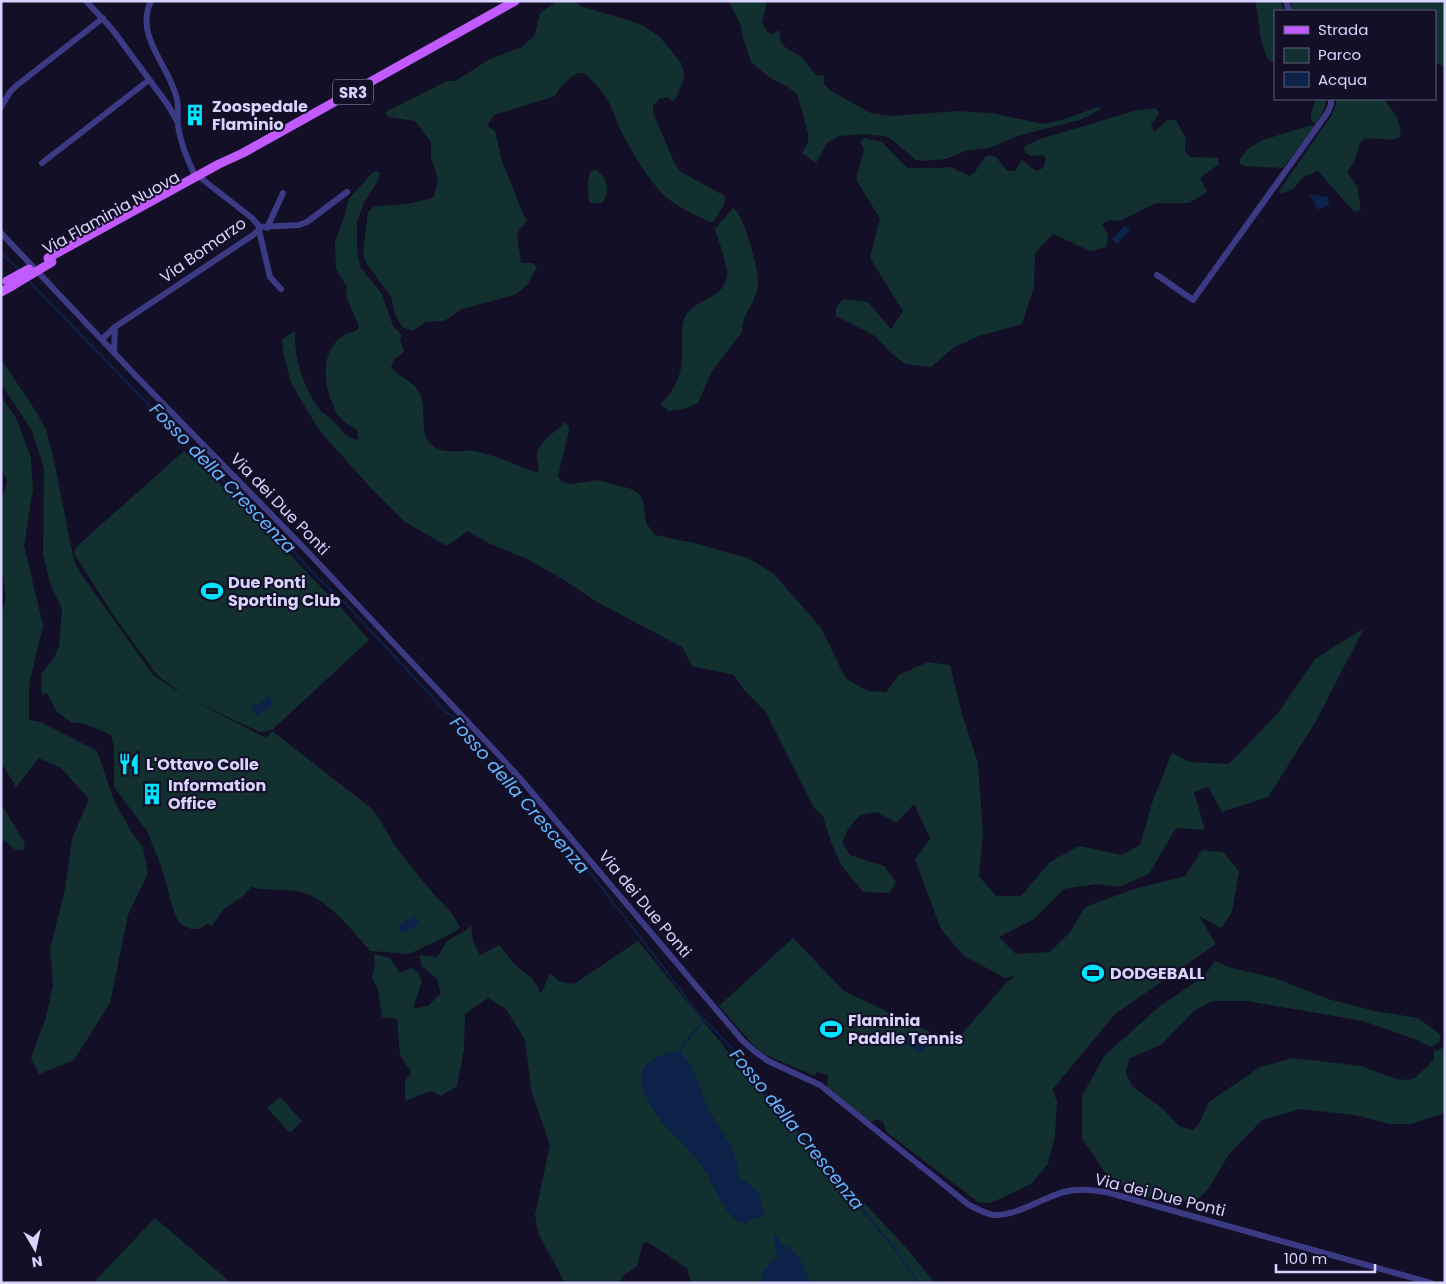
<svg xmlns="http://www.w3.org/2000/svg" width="1446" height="1284" viewBox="0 0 1446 1284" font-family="Poppins,sans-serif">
  <rect width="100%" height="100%" fill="#130f26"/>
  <path fill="#12302f" d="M557,1H573L582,7L612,15L642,25L660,37L681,63L684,72V79L675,100L672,101L668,97L659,99L653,106V113L675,164L681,172L725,196L724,205L714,221L710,222C689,212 669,204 654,184C642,169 629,146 620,129C616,120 613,109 608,101C605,95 589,74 582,73C574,71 558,89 555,96L494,115L487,126L495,131L502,161L524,216L527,221L519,230L517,236L521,263H533L537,267L527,285L515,295L462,309L444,321L426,322L413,331L402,327L395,314L391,297L365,261L363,251L368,212L374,206C394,206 414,204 434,197L438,179L431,158V142L415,121L389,117L385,112L447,81H455L490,59L522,47L534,36L536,31L540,13Z
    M728,1H767L762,23L767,32L772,34L780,30C778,48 788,48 800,56C806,61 811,69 816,75H824V84L831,91L871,113L892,116L957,111L991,113L1043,124L1062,120L1098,107L1101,109L1080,120L1017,136L990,148L965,151L946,159L923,161L916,160L890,138L883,136L863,134L839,136L827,143L816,163L802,153L808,142V133L797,94L788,87L770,78L751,62L743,38L740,23Z
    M1255,1H1281L1284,11H1275V62H1271C1260,53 1259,16 1255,1Z
    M1290,1H1445V67L1435,62V11H1292Z
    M1316,99H1327L1323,112L1316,124C1305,117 1314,108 1316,99Z
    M1336,99H1384C1392,110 1403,122 1400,137C1387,144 1374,134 1361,141L1354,162L1347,172L1357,186L1361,210L1354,212L1318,171L1303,177L1294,188L1282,194L1279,191L1332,115L1336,105Z
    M1156,108L1159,113L1151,125L1154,132L1167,120H1176L1186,139L1185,152L1191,157L1218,158L1219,164L1200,178L1207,192L1189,203H1156L1120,221L1110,220L1102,224L1108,234L1106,247L1090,251L1053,234L1035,253L1034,287L1022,324L979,336L954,347L931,367L905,364L889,351L875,336L836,316V308L843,299L868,302L891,329L903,311L870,258L880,219L856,179L864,149L860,142L864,138L882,142L907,168H938L951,167L969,176L974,173L986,156H995L1007,171H1015L1022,160L1036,171L1043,168L1046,159L1043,155L1032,156L1025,153L1024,147L1037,140L1134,111Z
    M1312,125L1314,127L1283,168L1244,166L1240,164V159L1249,148L1263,140Z
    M597,170C607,178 611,193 602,203H590C587,194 587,179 591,171Z
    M377,171L380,173L379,179L364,203L357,221V249L360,267L382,294L393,326L402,335L400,341L404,349L403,353L395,359L391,367C398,378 412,379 419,392C428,408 418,431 431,444C444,457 463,448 479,452C499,457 519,466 538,473C539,466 538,464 537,457C537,443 552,434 562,426L563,422L568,425L569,431L558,476L562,482L571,484L597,480L632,489L639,494L643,501L646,523L655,535L694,543L748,558L774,574L821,628L846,679L868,691L886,692L899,675L928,662L950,665L962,714L978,763L983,834L979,876L996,896H1021L1050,862L1079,846L1122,855L1140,845L1153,800L1172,753L1190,762L1229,764L1278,713L1315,659L1364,628L1315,723L1268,797L1222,812L1208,787L1194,792L1205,830L1176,828L1149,874L1119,887L1097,884L1064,889L1034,919L999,937L1016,954L1050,952L1071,931L1085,907L1134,889L1185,876L1202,850L1223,852L1239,871L1232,912L1221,928L1199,916L1216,944L1115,1014L1052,1090L1057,1101L1055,1136L1048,1164L1031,1184L991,1203L978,1202L886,1132L883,1122L877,1119L871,1122L827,1088L828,1075L817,1072L815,1076L768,1056L755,1047L719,1006L793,938L844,991L954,1043L1006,983L1015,976L1005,978L964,956L941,929L915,860L930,838L914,804L896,823L878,812L860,815L848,829L842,842L850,855L884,866L896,882L889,893L863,892L842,866L831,842L823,816L814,808L765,711L744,690L734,675L692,666L682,647L597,602L564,580L525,558L490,544L468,531L447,546L405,522L370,487L319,430L291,383L284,356L282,340L295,331C294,359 303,386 319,409C323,414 330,417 334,422C346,433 341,435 358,440L357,430C352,426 343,422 339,416C335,412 334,406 332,402C321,376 322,338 356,331L359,326L346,296L347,287L336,269L335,241L345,215L348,200L373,172Z
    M733,208C744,214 758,268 758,281C758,285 757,292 755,296C751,309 741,318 742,332L712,371L698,403L684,409L669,411L660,404C674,392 682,375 682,357C683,343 679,328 686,315C698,297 721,301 727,277C729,267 718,240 715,229Z
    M1,359L37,413L46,430L52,451L74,561L81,574L154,676L184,695L157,675L114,616L74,554L76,547L184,451L256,517L312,578L338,604L369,640L272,730L261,732L253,729L190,699L266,738L272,731L371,808C382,820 387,834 396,847C408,862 419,877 432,892C443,905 453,911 460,928L447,936L409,954L370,951C353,931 327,898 301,892C284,888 268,891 251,887L243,896L224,909L212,926L207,924L199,929H191L180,924L174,912L161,866L147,831L114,787V747L111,735L86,724L71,722L57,712L47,693L42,695L41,674L54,658L59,646L62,609L50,584L43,553L44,468L31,429L1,384Z
    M1,396L16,418L31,458L33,489L24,546L43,625L29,685V720L41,722L97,751L114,800L132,833L143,847L148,873L128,915L110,1003L74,1060L39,1074L31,1058L46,1017L53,986L50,949L65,889L72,839L89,799L61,768L39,758L16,787L1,762V618L6,598L1,563V504L7,480L1,470Z
    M1,803L25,844L23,850L14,849L4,840L1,843Z
    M471,924L473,942L480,955L499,945L515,965L533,979L541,994L550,973L559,981L574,984L638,941L752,1081L908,1250L935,1283H691L687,1268L646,1241L642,1246L637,1266L624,1275L619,1283H565L538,1233L535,1215L550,1145L532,1094L525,1040L506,1009L488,998L465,1014L464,1049L457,1086L441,1096L431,1091L405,1101V1082L411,1072L400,1055L397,1019L382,1017L378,990L372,978L375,964L374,954L390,958L400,973L411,968L417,971L422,981L413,1009L429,1005L441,993L437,979L422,966L419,955L437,957L448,940L467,930Z
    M1215,961L1231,968L1275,978L1328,999L1375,1011L1418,1018L1441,1035L1439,1043L1430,1047L1417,1040L1363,1021L1247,1001H1212L1194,1011L1162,1044L1129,1059L1126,1073L1132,1086L1163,1109L1179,1126L1193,1130L1199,1124L1209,1102L1260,1067L1293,1058L1361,1066L1396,1079L1408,1080L1416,1077L1427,1067L1434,1059V1051L1441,1049L1445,1045V1113L1411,1124H1390L1355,1115L1300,1109L1262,1120L1229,1154L1209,1188L1198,1199L1183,1201L1150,1197L1126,1189L1104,1171L1082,1138V1096L1104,1056L1160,1006L1203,977Z
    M280,1097L302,1121L290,1133L267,1108Z
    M155,1218L229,1281L231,1283H93Z"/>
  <path fill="#0c2248" d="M1310,194L1327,197L1329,200V205L1317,210L1314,201L1309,196Z
    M1125,225L1130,230L1117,244L1112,239Z
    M269,696L275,705L257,715L253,711L252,704L255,703L259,705Z
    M416,916L420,924L402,933L398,925Z
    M906,1035L928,1044L922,1053L902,1043Z
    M671,1052L682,1053L691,1065L708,1109L731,1146L738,1165V1172L741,1178L760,1194L764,1214L758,1219L753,1218L749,1220L748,1223C728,1227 713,1183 704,1170C686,1140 657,1127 644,1092C635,1067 649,1059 671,1052Z
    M776,1235L777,1238L780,1240L781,1245L789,1247L800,1259L811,1283H762C761,1270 768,1265 777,1257L774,1236Z"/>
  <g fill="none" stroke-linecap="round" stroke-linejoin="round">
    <path stroke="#0c2248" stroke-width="2" d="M1,253L19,270
      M27,279L207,465L244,499L282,539L318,578L346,604L446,712L461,722L470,737L596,880L699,1014L751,1068L765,1092L895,1249L918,1283
      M679,1052L686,1041L705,1020"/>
    <path stroke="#3d3a85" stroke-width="6" d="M86,1L112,29L168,105L177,121
      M151,1C134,37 170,66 177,99C179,108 177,117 178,126C181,144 187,160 196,177
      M1286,1L1289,11
      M1,107L10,92L16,86L103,18
      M42,163L149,80
      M259,227L299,225L307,222L347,192
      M267,228L283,193
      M259,230L270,277L281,289
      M1,233L136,376L305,549L497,753L524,783L742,1040L753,1050L768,1061L820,1085L969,1205C977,1209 986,1214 994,1215C1017,1216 1042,1198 1064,1192C1078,1188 1091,1190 1106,1192L1431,1283
      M1157,275L1193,300L1328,112L1331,104V99
      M102,339L115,327L253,235L259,230L258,225L252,218L202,179
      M114,351L115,327"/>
    <path stroke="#c25bff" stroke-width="9" d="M48,258L219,164L243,153L515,1
      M1,292L12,286"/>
    <path stroke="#c25bff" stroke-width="9" d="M7,281L29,269
      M12,286L52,262"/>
  </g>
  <defs>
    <g id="building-bare" transform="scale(1.725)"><path d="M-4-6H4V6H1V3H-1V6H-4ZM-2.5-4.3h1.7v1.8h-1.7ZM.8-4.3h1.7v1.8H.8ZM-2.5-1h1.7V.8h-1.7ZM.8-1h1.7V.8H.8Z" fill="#00e5ff" stroke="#130f26" stroke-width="2.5" paint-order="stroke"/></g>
    <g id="stadium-bare" transform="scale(1.725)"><path d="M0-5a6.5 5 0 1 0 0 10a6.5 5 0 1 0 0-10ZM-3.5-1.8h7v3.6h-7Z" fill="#00e5ff" stroke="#130f26" stroke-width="2.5" paint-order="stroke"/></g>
    <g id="restaurant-bare" transform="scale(1.725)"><path d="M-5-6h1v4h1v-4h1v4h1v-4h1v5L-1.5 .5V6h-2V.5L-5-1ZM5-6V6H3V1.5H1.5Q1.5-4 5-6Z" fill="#00e5ff" stroke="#130f26" stroke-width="2.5" paint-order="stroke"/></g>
  </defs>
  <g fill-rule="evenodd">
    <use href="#building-bare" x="195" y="115"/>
    <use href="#stadium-bare" x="212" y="591"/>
    <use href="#restaurant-bare" x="129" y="764"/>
    <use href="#building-bare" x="152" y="794"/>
    <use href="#stadium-bare" x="1093" y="973"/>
    <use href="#stadium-bare" x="831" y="1029"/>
  </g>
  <g text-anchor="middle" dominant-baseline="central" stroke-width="4" stroke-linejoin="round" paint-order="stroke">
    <rect fill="#130f26" stroke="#9e99be" stroke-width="1" x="333" y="79.5" width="40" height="25" rx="4"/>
    <g font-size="15" font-weight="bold" fill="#d9d4ff">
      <text x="353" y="92">SR3</text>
    </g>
    <g font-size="16" font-weight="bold" fill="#d9d4ff" stroke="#130f26" text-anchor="start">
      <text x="212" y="106">Zoospedale<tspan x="212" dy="18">Flaminio</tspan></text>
      <text x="228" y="582">Due Ponti<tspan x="228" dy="18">Sporting Club</tspan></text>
      <text x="146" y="764">L'Ottavo Colle</text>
      <text x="168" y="785">Information<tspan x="168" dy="18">Office</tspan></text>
      <text x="1110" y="973">DODGEBALL</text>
      <text x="848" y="1020">Flaminia<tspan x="848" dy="18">Paddle Tennis</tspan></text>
    </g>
    <g font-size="16" fill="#d9d4ff" stroke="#130f26">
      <text transform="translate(111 213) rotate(-29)">Via Flaminia Nuova</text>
      <text transform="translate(203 250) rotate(-35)">Via Bomarzo</text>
      <text transform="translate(280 504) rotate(46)">Via dei Due Ponti</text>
      <text transform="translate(645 904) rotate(50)">Via dei Due Ponti</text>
      <text transform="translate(1160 1195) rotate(14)">Via dei Due Ponti</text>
    </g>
    <g font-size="18" font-style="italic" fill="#62b6ff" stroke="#130f26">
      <text transform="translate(223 478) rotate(46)">Fosso della Crescenza</text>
      <text transform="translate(520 795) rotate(49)">Fosso della Crescenza</text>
      <text transform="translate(797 1129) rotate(51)">Fosso della Crescenza</text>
    </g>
  </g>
  <rect width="1446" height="1284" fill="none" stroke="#d9d4ff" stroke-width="5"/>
  <rect x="1274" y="10" width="162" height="90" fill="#130f26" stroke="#625e7d"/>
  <rect x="1284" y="26" width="25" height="8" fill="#c25bff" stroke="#625e7d"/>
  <text x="1318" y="35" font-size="15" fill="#d9d4ff">Strada</text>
  <rect x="1284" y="48" width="25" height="15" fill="#12302f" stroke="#625e7d"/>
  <text x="1318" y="60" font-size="15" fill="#d9d4ff">Parco</text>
  <rect x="1284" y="72" width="25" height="15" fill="#0c2248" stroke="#625e7d"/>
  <text x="1318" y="85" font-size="15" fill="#d9d4ff">Acqua</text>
  <g transform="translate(35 1249) rotate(171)" stroke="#130f26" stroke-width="4" paint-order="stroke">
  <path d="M0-4L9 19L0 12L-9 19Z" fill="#d9d4ff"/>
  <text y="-8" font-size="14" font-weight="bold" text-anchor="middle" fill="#d9d4ff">N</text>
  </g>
  <path d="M1276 1264v8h99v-8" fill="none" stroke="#d9d4ff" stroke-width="2.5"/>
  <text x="1284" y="1264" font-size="15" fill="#d9d4ff" stroke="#130f26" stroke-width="4" paint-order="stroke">100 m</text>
</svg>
